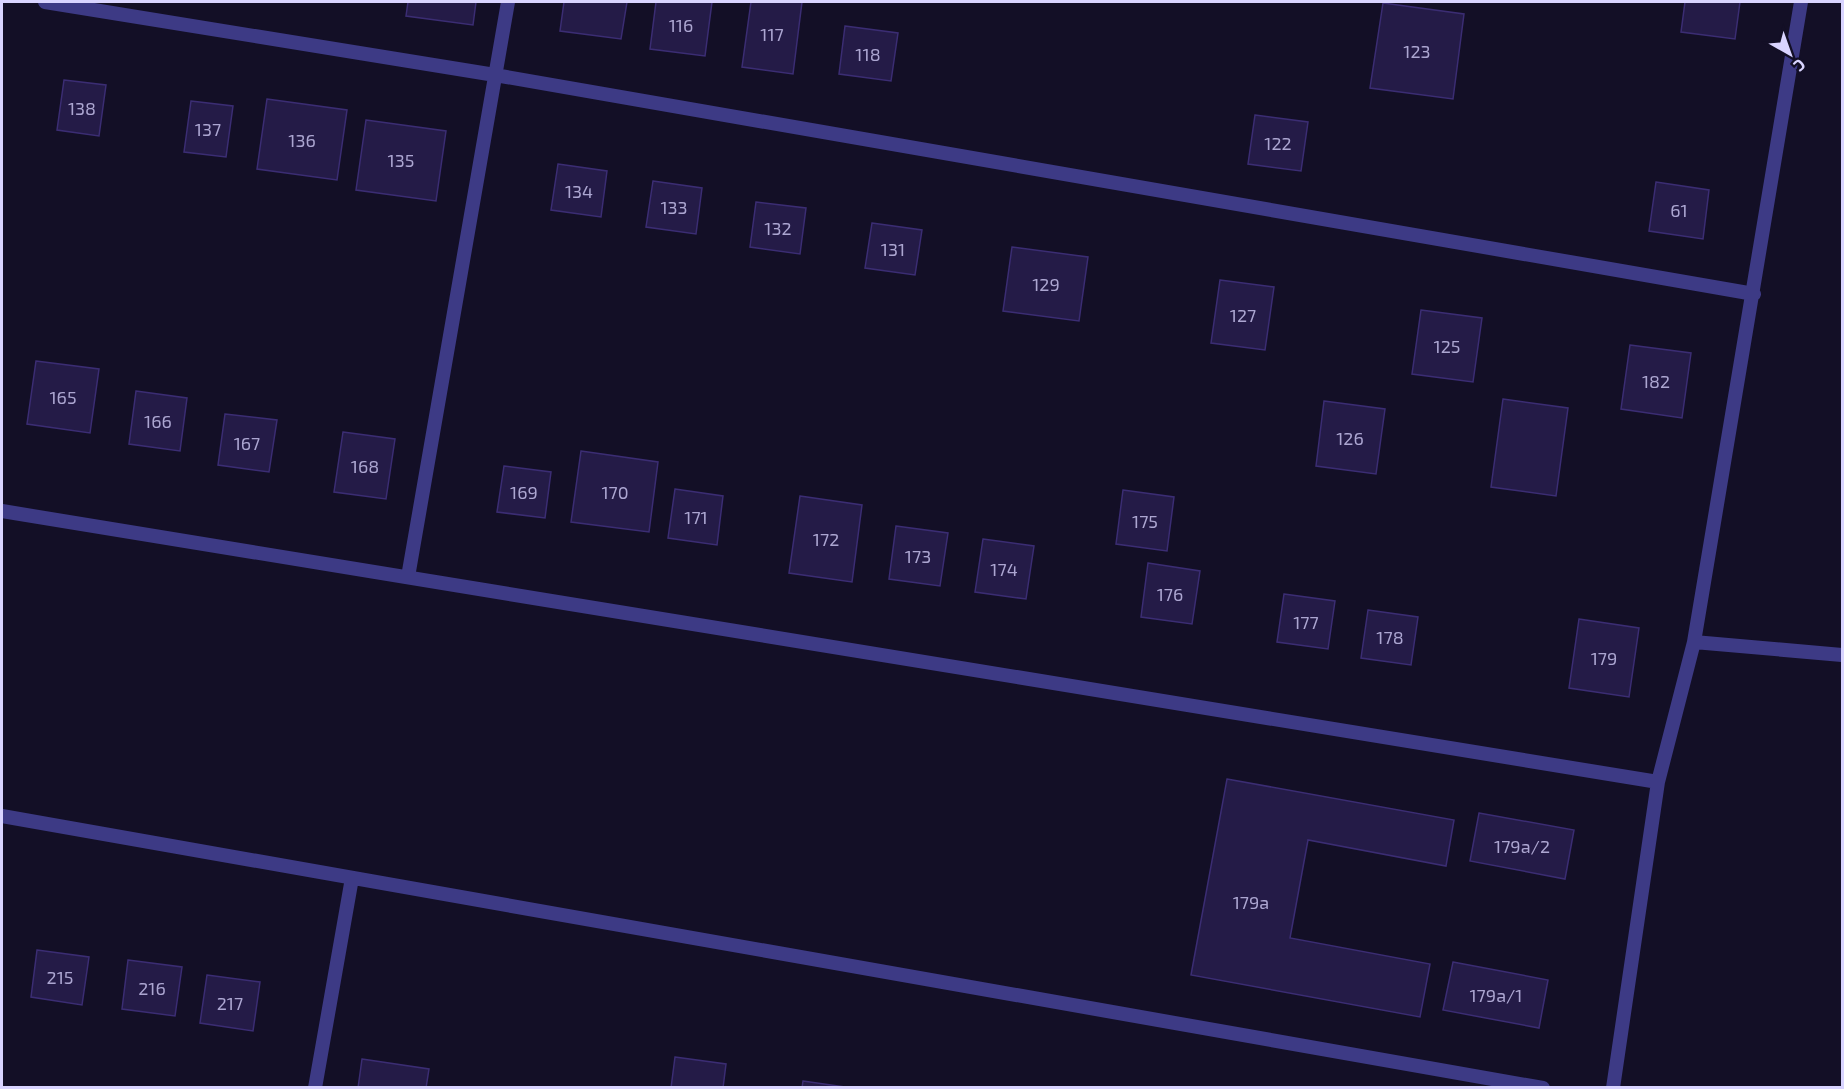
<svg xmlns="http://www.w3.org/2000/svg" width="1844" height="1089" viewBox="0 0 1844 1089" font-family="'Exo 2',sans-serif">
  <rect width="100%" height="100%" fill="#130f26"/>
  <path fill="#241b47" stroke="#3b2d73" stroke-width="1.5" d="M408,2H476L473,25L406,16Z
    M564,2H627L621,39L560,31Z
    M656,2H712L705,56L650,49Z
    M751,2H802L793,74L742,67Z
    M1685,2H1740L1735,39L1681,32Z
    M1383,3L1464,14L1453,99L1370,88Z
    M845,26L898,33L891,81L839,74Z
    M64,80L106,85L99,136L57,130Z
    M267,99L347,110L337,180L257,169Z
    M191,101L233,106L226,157L184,152Z
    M1255,115L1308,122L1301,171L1248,164Z
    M366,120L446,131L436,201L356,190Z
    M558,164L607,171L601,217L551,210Z
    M653,181L702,188L696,234L646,227Z
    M1656,182L1709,190L1703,239L1649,231Z
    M756,202L806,208L800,254L750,247Z
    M872,223L922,230L915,275L865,268Z
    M1012,247L1088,257L1079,321L1003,311Z
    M1220,280L1274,287L1265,350L1211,343Z
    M1421,310L1482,318L1473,382L1412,374Z
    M1630,345L1691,353L1682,418L1621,409Z
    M36,361L99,369L90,433L27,424Z
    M136,391L187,398L180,451L129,444Z
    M1503,399L1568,408L1556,496L1491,487Z
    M1324,401L1385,409L1376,474L1316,466Z
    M225,414L277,420L269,472L218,465Z
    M343,432L395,439L386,499L334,492Z
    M581,451L658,462L649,532L571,522Z
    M504,466L551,472L545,518L497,512Z
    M675,489L723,496L717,545L668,538Z
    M1123,490L1174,497L1167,551L1116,544Z
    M800,496L862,505L852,582L789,573Z
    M896,526L948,533L940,586L889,579Z
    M983,539L1034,546L1026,599L975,592Z
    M1148,563L1200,571L1192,624L1141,617Z
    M1284,594L1335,601L1328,649L1277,642Z
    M1368,610L1418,617L1411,665L1361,658Z
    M1579,619L1639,628L1629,697L1569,688Z
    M1227,779L1454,820L1446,866L1308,840L1290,938L1430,964L1420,1017L1191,975Z
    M1479,813L1574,830L1565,879L1470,861Z
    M37,950L89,957L82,1005L31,997Z
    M128,960L182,967L175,1016L122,1009Z
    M1453,962L1548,980L1539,1028L1443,1010Z
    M207,975L260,982L253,1031L200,1023Z
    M675,1057L726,1064L723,1088H671Z
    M362,1059L429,1069L426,1088H358Z
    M803,1081L852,1088H802Z"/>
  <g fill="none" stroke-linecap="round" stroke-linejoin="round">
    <path stroke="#3d3a85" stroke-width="14" d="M45,2L495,75L1754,294
      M2,511L1658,782
      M408,577L508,2
      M1694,642L1842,655
      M2,816L1543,1088
      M315,1088L352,878
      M1613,1088L1658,782L1694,642L1801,2"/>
  </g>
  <g text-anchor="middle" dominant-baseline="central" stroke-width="4.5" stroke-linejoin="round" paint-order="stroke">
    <g font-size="18" fill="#aca6d1">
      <text x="681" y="25">116</text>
      <text x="772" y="34">117</text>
      <text x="1417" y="51">123</text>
      <text x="868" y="54">118</text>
      <text x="82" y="108">138</text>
      <text x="208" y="129">137</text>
      <text x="302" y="140">136</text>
      <text x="1278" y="143">122</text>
      <text x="401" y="160">135</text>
      <text x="579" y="191">134</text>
      <text x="674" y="207">133</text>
      <text x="1679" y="210">61</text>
      <text x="778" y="228">132</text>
      <text x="893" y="249">131</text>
      <text x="1046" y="284">129</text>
      <text x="1243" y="315">127</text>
      <text x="1447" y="346">125</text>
      <text x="1656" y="381">182</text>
      <text x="63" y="397">165</text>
      <text x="158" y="421">166</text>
      <text x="1350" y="438">126</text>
      <text x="247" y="443">167</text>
      <text x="365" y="466">168</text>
      <text x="524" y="492">169</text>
      <text x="615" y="492">170</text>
      <text x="696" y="517">171</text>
      <text x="1145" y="521">175</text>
      <text x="826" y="539">172</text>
      <text x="918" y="556">173</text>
      <text x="1004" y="569">174</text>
      <text x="1170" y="594">176</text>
      <text x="1306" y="622">177</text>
      <text x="1390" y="637">178</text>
      <text x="1604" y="658">179</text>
      <text x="1522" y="846">179а/2</text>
      <text x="1251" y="902">179а</text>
      <text x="60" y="977">215</text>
      <text x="152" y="988">216</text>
      <text x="1496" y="995">179а/1</text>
      <text x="230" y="1003">217</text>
    </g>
  </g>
  <rect width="1844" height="1089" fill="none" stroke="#d9d4ff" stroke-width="6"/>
  <g transform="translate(1790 54) rotate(140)" stroke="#130f26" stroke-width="4.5" paint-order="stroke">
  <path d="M0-4.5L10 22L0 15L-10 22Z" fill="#d9d4ff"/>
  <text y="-9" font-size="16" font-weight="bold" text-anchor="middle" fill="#d9d4ff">С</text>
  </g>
</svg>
